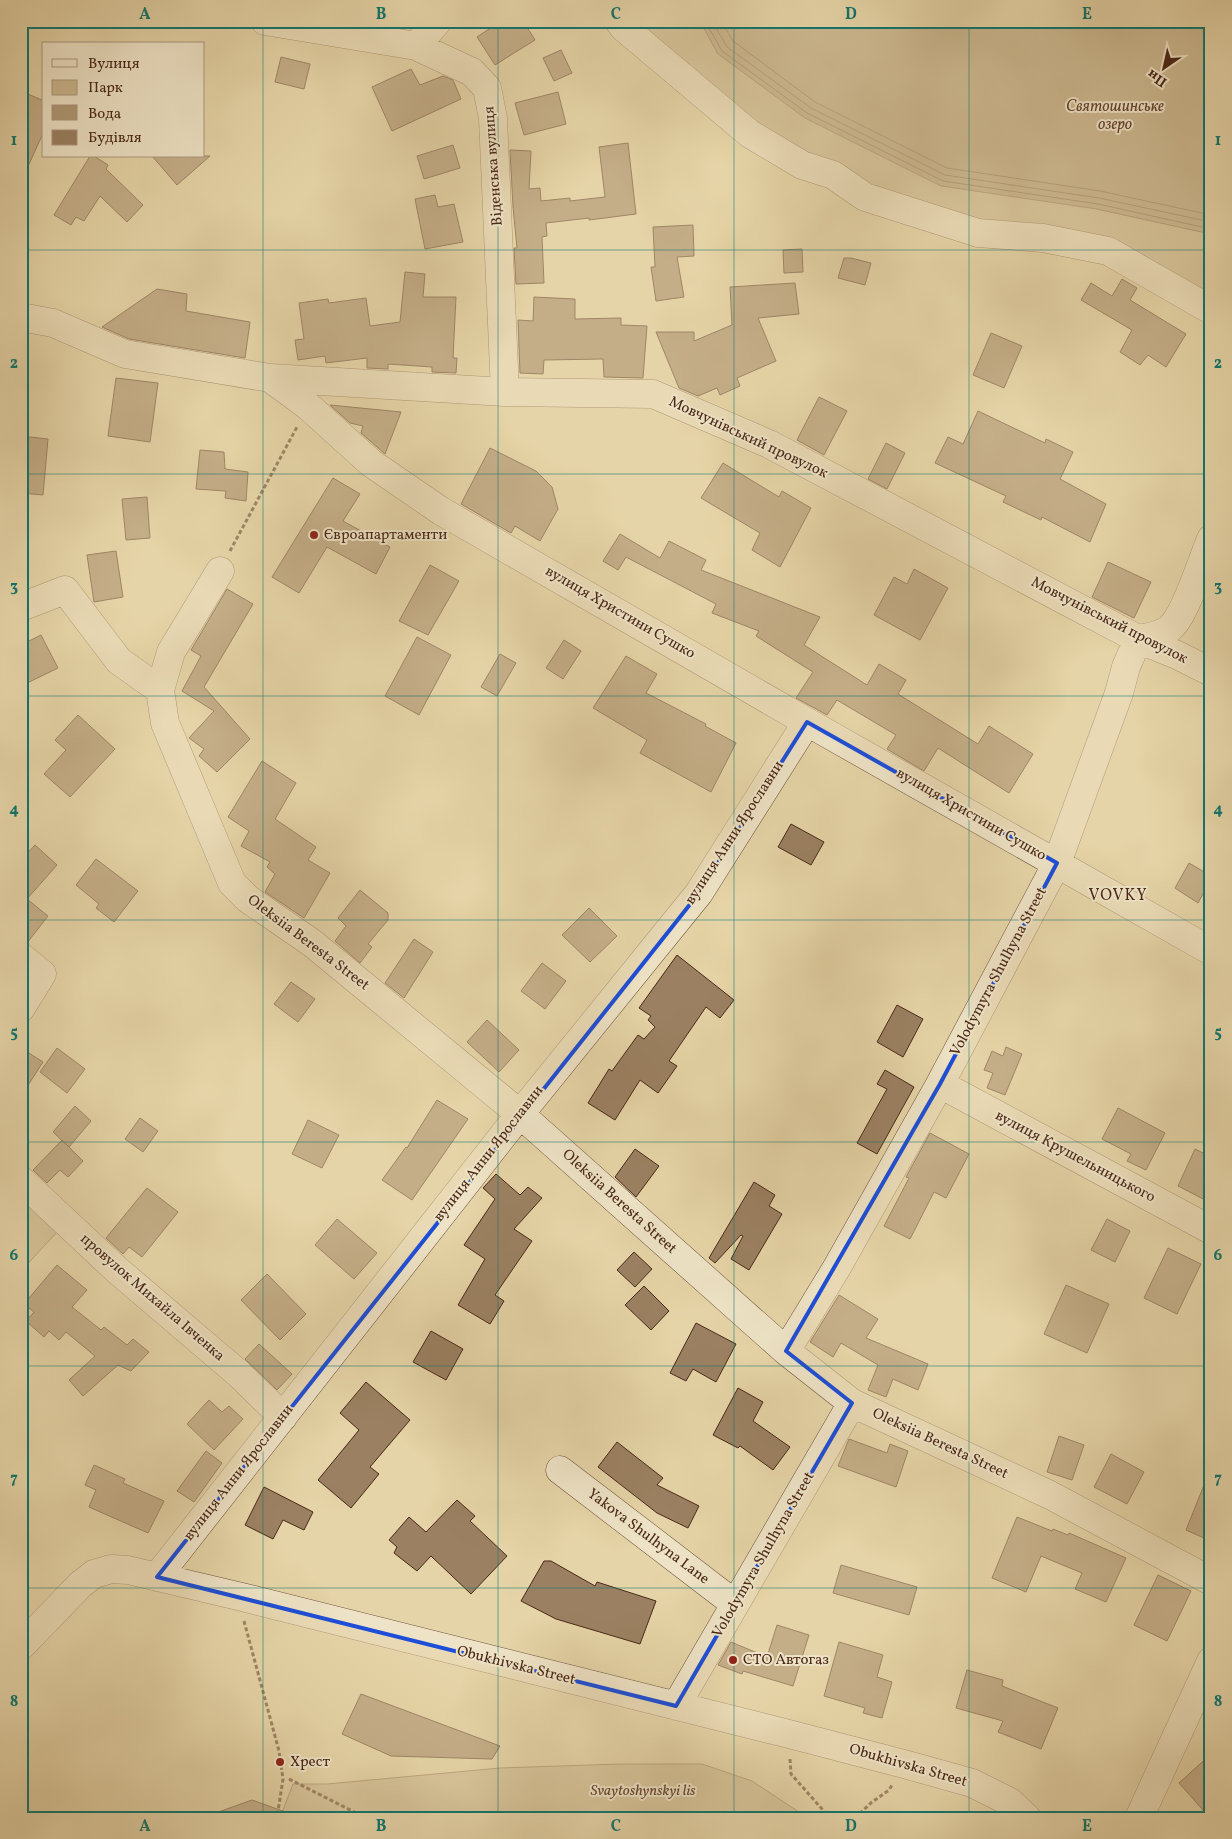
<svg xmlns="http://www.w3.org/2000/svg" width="1232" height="1839" viewBox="0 0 1232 1839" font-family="Vollkorn,serif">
  <rect width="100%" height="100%" fill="#e5d4a7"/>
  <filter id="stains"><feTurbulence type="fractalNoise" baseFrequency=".004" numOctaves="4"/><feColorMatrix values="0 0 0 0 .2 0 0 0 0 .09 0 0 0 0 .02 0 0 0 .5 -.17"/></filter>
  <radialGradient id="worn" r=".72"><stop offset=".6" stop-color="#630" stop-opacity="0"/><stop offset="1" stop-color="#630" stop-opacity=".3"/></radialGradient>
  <path fill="#cbb78f" stroke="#8a7054" d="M631,21H700L718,54L1097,209L1211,234V300L1007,228L880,191L802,150L753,120Z
    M21,1194L59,1230L21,1271Z
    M619,1764H702L752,1781L808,1818H280L293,1784H327L500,1768Z"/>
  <path fill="#b09a76" stroke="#876c50" d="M700,21H1211V234L1097,209L941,186L805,118L718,54Z"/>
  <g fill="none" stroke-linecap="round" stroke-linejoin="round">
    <path stroke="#7d6147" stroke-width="1" d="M705,21L722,51L807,113L943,181L1098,204L1211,229
      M712,21L727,47L811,108L945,175L1099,198L1211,222
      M721,21L733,41L815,102L947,168L1100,191L1211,215"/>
  </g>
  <path fill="#9b8162" stroke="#4a2818" d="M501,21H523L535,40L495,65L477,37Z
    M561,50L572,73L554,81L543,58Z
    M281,57L310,64L304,89L275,82Z
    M411,69L420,85L443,76L453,80L461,99L392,131L372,87Z
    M21,91L44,101V131L21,182Z
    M558,92L566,124L524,135L515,103Z
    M628,143L636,214L589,220V218L546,223L547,236L542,237L544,283L516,284L514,248H517L513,207L510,150L531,151L529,189L540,188L541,201L570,198V201L605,197L599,147Z
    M453,145L460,168L424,179L417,156Z
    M90,156H94L108,165L106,169L143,205L127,222L100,196L84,221L76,217L71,225L54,215Z
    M152,156H210L177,185Z
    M435,195L438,207L454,204L463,242L425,249L415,199Z
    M693,225L694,256L677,257L684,297L656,301L651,267H655L653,227Z
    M802,249L803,272L784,273L783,250Z
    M844,258H851L871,263L865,285L838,278Z
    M405,272L425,274L423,297H456L453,358H457L456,373L432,372V367L388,364V369L367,368V358L326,363L325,356L298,360L295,340L304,339L299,303L328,299L329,303L366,298L370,326L400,322Z
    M1122,279L1137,288L1130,300L1186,334L1166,367L1148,355L1140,365L1120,352L1132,330L1081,300L1091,283L1112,296Z
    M795,283L799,314L758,318L776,361L737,378L740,386L720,395L717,388L698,396L679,388L656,332H694V341L732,325L730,287Z
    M157,289L187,294L186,311L250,322L245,358L129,339L102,327Z
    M534,297L575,299V319L621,318V325L647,326L643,378L604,377L603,359L544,360L543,374L520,373L518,320L533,321Z
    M991,333L1022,346L1004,388L973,375Z
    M116,378L158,383L150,442L108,436Z
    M819,397L847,411L824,455L797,440Z
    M330,405L401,412L385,454L361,433L363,426L350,423Z
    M978,411L1045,443L1046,439L1073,452L1060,479L1106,504L1090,542L1042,517L1041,520L1003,502L1006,496L935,463L948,437L963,444Z
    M21,436L48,439L43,495L21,493Z
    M886,443L905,453L887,489L868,479Z
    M490,448L536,471L552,487L558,509L540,541L515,526L511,533L461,504Z
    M200,450L224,452L225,469L248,472L246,501L225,498L226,491L196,489Z
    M723,463L779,497L782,491L811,508L780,567L752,550L760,533L701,498Z
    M333,478L360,494L343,521L390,547L376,574L327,547L299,593L272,577Z
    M147,497L150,538L126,540L122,499Z
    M620,534L660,558L669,541L706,560L701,570L820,617L804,645L867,685L879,664L906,680L898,694L978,744L989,726L1033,754L1009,793L938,748L924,771L887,749L896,735L837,700L827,715L796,698L813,672L756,636L759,631L712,613L716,604L626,557L618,570L603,561Z
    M116,551L123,597L94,602L87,555Z
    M1108,562L1151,582L1134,618L1092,597Z
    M430,565L459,581L428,635L399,621Z
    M914,569L948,588L920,640L874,615L894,577L907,584Z
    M227,589L253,604L204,687L250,739L217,772L199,756L204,749L189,738L214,711L182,691L201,656L191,650Z
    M41,635L58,668L21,686V645Z
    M417,637L451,655L419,715L385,696Z
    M564,640L581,651L563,679L546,668Z
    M500,654L516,663L497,696L481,687Z
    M626,656L657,674L646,693L706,724L705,726L736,743L711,792L640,753L647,740L593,708Z
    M78,715L115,749L70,797L44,774L66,750L55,740Z
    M262,761L296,783L275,819L316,847L308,860L330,873L304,918L265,892L275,874L267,867L270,862L241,846L249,831L228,817Z
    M791,824L824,842L811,865L778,847Z
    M35,845L57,865L27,899L48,916L27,943L21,942V860Z
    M96,859L138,891L114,922L96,908L99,904L76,885Z
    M1189,863L1211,876V879L1198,903L1175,888Z
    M360,890L388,913V920L368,944L372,947L360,963L335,941L346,926L338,918Z
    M589,908L617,936L590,962L562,935Z
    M414,939L433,952L404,998L385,983Z
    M677,955L734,1000L720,1018L706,1007L669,1061L677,1066L658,1093L640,1080L615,1120L588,1103L609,1069L612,1071L638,1035L644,1039L655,1027L648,1020L651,1016L639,1008Z
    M542,963L566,981L545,1009L521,991Z
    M291,982L315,999L298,1022L274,1004Z
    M897,1005L923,1019L903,1057L877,1042Z
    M487,1020L519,1050L499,1072L467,1042Z
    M1006,1047L1022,1054L1005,1095L987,1088L993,1073L984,1070L992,1051L1003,1056Z
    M21,1048L43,1062L21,1096Z
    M57,1048L85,1069L67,1093L40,1072Z
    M885,1070L914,1087L877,1154L857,1143L887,1089L877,1084Z
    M437,1100L468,1119L412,1200L382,1180L406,1147L407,1148Z
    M75,1106L91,1121L69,1147L53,1132Z
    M1118,1108L1165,1133L1146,1170L1127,1161L1131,1154L1102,1139Z
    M140,1118L158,1131L143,1152L125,1139Z
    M308,1120L339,1135L322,1168L292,1154Z
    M930,1133L969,1154L946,1198L934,1192L910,1239L884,1226L909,1178L906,1177Z
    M62,1140L83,1161L68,1177L60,1170L47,1183L33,1170Z
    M635,1149L659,1166L636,1197L615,1177Z
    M1195,1149L1211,1157V1203L1178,1186Z
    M496,1174L520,1195L528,1187L542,1198L514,1229L532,1241L495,1295L504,1301L490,1324L458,1305L485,1259L464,1245L495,1199L483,1188Z
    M754,1182L775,1195L769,1206L782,1214L749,1270L731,1259L743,1236L741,1235L715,1263L709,1258Z
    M147,1188L178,1212L142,1257L129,1247L123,1254L106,1238Z
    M337,1219L377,1253L354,1279L315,1245Z
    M1107,1219L1130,1231L1115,1262L1091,1250Z
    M1168,1248L1201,1264L1177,1314L1144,1298Z
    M634,1252L652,1269L635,1287L617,1270Z
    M57,1265L87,1290L72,1307L101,1330L104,1327L127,1345L133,1339L149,1352L131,1371L118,1365L83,1396L69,1380L95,1356L66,1332L59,1340L49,1331L44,1337L26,1321L34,1312L24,1304Z
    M267,1274L306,1314L280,1340L241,1300Z
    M1066,1285L1109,1304L1087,1353L1044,1334Z
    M644,1286L669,1311L651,1330L625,1305Z
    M839,1295L878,1319L866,1338L928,1364L918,1390L893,1379L886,1397L868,1390L878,1365L841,1343L833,1357L810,1342Z
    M696,1323L736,1344L716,1382L693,1369L686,1381L670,1373Z
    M431,1331L463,1349L446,1380L413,1362Z
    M259,1344L292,1374L277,1390L245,1359Z
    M366,1382L410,1420L370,1467L379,1474L351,1508L318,1480L359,1430L340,1413Z
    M738,1388L763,1402L753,1421L790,1447L773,1470L740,1446L738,1448L713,1435Z
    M209,1400L222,1412L229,1406L243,1419L214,1450L187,1424Z
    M1059,1436L1084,1445L1072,1480L1047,1472Z
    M849,1439L887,1453L890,1444L908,1451L896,1487L838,1466Z
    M617,1442L663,1478L657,1485L699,1506L688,1528L657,1513L598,1467Z
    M206,1451L222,1463L194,1502L177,1491Z
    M1111,1454L1144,1472L1127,1504L1094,1487Z
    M94,1465L125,1479L123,1483L164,1501L148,1533L89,1507L96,1490L85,1485Z
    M1210,1470L1211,1522L1204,1538L1186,1530Z
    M264,1487L313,1512L304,1530L283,1520L273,1539L245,1525Z
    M457,1500L475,1516L470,1521L507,1556L471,1594L431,1556L417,1571L394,1553L397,1547L389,1540L409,1517L426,1532Z
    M1017,1517L1052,1531L1053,1529L1068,1535L1069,1533L1126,1558L1106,1602L1075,1589L1082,1573L1041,1556L1026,1592L992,1578Z
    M544,1561H551L595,1586L597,1582L656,1601L640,1644L556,1619L521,1601Z
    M841,1565L917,1587L909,1615L833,1593Z
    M1158,1575L1191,1591L1167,1641L1134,1625Z
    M777,1625L809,1635L793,1686L743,1671L742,1674L718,1665L731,1642L767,1657Z
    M839,1642L883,1655L877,1677L892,1682L882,1718L863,1713L865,1708L824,1696Z
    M967,1670L1003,1680L1002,1686L1058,1708L1041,1749L998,1732L1003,1721L956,1708Z
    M361,1694L500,1746L492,1759L391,1756L342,1734Z
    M1211,1754V1818H1210L1179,1783Z
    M252,1800L294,1815L293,1818H210V1815Z"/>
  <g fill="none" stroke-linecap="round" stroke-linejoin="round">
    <g stroke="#71533c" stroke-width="29">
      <path id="minor" d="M265,21L416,46L472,72L487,88L493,118L505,392
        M619,21L623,27L750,134L802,165L833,175L865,197L978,233L1043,238L1108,251L1211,310
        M416,46L438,21
        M21,317L53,323L125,354L270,378L308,406L371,463L441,511L807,722L1211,951
        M270,378L505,392L653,394L769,444L1138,639L1177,655L1211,672
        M220,571L171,652L160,690L165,723L232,883L248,899L312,943L520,1114L786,1351L852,1403L1050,1495L1211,1581
        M21,607L65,590L119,661L160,690
        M21,957L42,974L21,1008
        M940,1084L1211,1230
        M21,1180L117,1270L239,1374L283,1417
        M786,1351L836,1269L940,1084L1057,863L1119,693L1126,667L1138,639C1150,637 1165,635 1173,625C1187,610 1202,560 1211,539
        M560,1470L735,1604
        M157,1577L520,1114L699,893L807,722
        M21,1646L81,1584L94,1574L111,1569L128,1570L242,1597L789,1734L904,1764L972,1783L1010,1802L1027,1818
        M676,1706L852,1403
        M1139,1818L1211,1661"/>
    </g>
    <path stroke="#4a2818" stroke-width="3" stroke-dasharray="4 2.5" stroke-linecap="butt" d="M230,551L297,427
      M244,1621L279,1751L283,1779L277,1818
      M790,1759L791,1774L830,1818
      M289,1779L366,1818
      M855,1818L872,1802L889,1790L892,1785"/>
    <use href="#minor" stroke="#eee3c6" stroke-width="28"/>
  </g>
  <path d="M0 0H1232V1839H0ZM807,722L1057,863L940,1084L786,1351L852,1403L676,1706L157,1577L699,893Z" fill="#e5d4a7" fill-opacity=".55" fill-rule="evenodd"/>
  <path fill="none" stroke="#1d4ed8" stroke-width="4" stroke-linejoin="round" d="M807,722L1057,863L940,1084L786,1351L852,1403L676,1706L157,1577L699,893Z"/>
  <path fill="none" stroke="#0f766e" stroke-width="1" stroke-opacity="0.55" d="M263,21V1818M498,21V1818M734,21V1818M969,21V1818M21,250H1211M21,474H1211M21,696H1211M21,920H1211M21,1142H1211M21,1366H1211M21,1588H1211"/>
  <g fill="#8f2418" stroke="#eee3c6" stroke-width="2">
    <circle cx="314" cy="535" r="5"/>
    <circle cx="733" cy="1660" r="5"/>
    <circle cx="280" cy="1762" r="5"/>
  </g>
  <g text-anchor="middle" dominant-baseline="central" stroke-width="4" stroke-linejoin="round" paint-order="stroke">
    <g font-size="15" fill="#4a2818" stroke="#eee3c6">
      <text transform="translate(494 166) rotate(-94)">Віденська вулиця</text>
      <text transform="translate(748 438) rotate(25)">Мовчунівський провулок</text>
      <text transform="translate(620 613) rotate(30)">вулиця Христини Сушко</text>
      <text transform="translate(1109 621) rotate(27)">Мовчунівський провулок</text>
      <text transform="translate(971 815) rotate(30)">вулиця Христини Сушко</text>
      <text transform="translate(735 833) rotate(-57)">вулиця Анни Ярославни</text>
      <text transform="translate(308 943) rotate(37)">Oleksiia Beresta Street</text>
      <text transform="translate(999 972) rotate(-62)">Volodymyra Shulhyna Street</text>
      <text transform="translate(489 1154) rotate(-52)">вулиця Анни Ярославни</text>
      <text transform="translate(1075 1157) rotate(28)">вулиця Крушельницького</text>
      <text transform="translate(619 1202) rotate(42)">Oleksiia Beresta Street</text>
      <text transform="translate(152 1298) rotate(41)">провулок Михайла Івченка</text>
      <text transform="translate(940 1444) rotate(25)">Oleksiia Beresta Street</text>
      <text transform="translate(239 1473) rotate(-52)">вулиця Анни Ярославни</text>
      <text transform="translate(648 1537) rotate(37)">Yakova Shulhyna Lane</text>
      <text transform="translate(764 1555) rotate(-60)">Volodymyra Shulhyna Street</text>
      <text transform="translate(516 1666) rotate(14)">Obukhivska Street</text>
      <text transform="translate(908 1766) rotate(16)">Obukhivska Street</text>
    </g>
    <g font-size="15" fill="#4a2818" stroke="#eee3c6" text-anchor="start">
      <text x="324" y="535">Євроапартаменти</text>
      <text x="743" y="1660">СТО Автогаз</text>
      <text x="290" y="1762">Хрест</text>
    </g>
    <g font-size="15" font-style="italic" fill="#644530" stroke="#eee3c6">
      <text x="643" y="1791">Svaytoshynskyi lis</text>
    </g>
    <g font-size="16" font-style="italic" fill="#644430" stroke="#eee3c6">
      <text x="1115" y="107">Святошинське<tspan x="1115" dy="18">озеро</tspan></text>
    </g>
    <g font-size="16" letter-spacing="1" fill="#4a2818" stroke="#eee3c6">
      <text x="1118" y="896">VOVKY</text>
    </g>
  </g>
  <rect width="1232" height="1839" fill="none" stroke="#e5d4a7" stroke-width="55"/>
  <rect x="42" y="42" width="162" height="115" fill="#eee3c6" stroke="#ac9880"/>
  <rect x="52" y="59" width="25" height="8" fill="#eee3c6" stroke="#ac9880"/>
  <text x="88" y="68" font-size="15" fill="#4a2818">Вулиця</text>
  <rect x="52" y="80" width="25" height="15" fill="#cbb78f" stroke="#ac9880"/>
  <text x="88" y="92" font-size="15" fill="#4a2818">Парк</text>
  <rect x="52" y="105" width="25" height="15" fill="#b09a76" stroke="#ac9880"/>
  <text x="88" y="118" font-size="15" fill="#4a2818">Вода</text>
  <rect x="52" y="130" width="25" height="15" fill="#9b8162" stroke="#ac9880"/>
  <text x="88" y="142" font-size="15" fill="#4a2818">Будівля</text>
  <g transform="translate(1164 68) rotate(214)" stroke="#eee3c6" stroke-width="4" paint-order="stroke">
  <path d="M0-4L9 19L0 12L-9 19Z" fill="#4a2818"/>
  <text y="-8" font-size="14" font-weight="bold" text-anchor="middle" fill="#4a2818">Пн</text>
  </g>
  <rect x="28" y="28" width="1176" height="1784" fill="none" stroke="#0f766e" stroke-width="2"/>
  <g font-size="16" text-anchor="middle" font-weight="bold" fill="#0f766e">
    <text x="145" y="19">A</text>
    <text x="381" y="19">B</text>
    <text x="616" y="19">C</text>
    <text x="851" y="19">D</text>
    <text x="1087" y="19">E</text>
    <text x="14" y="145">1</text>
    <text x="1218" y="145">1</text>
    <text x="14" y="368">2</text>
    <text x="1218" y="368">2</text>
    <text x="14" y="591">3</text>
    <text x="1218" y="591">3</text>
    <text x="14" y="814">4</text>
    <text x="1218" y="814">4</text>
    <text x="14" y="1037">5</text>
    <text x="1218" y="1037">5</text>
    <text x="14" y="1260">6</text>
    <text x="1218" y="1260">6</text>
    <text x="14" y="1483">7</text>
    <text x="1218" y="1483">7</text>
    <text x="14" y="1706">8</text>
    <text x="1218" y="1706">8</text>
    <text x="145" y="1831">A</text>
    <text x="381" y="1831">B</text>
    <text x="616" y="1831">C</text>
    <text x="851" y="1831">D</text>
    <text x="1087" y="1831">E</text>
  </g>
  <rect width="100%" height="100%" filter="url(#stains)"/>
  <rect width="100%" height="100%" fill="url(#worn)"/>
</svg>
